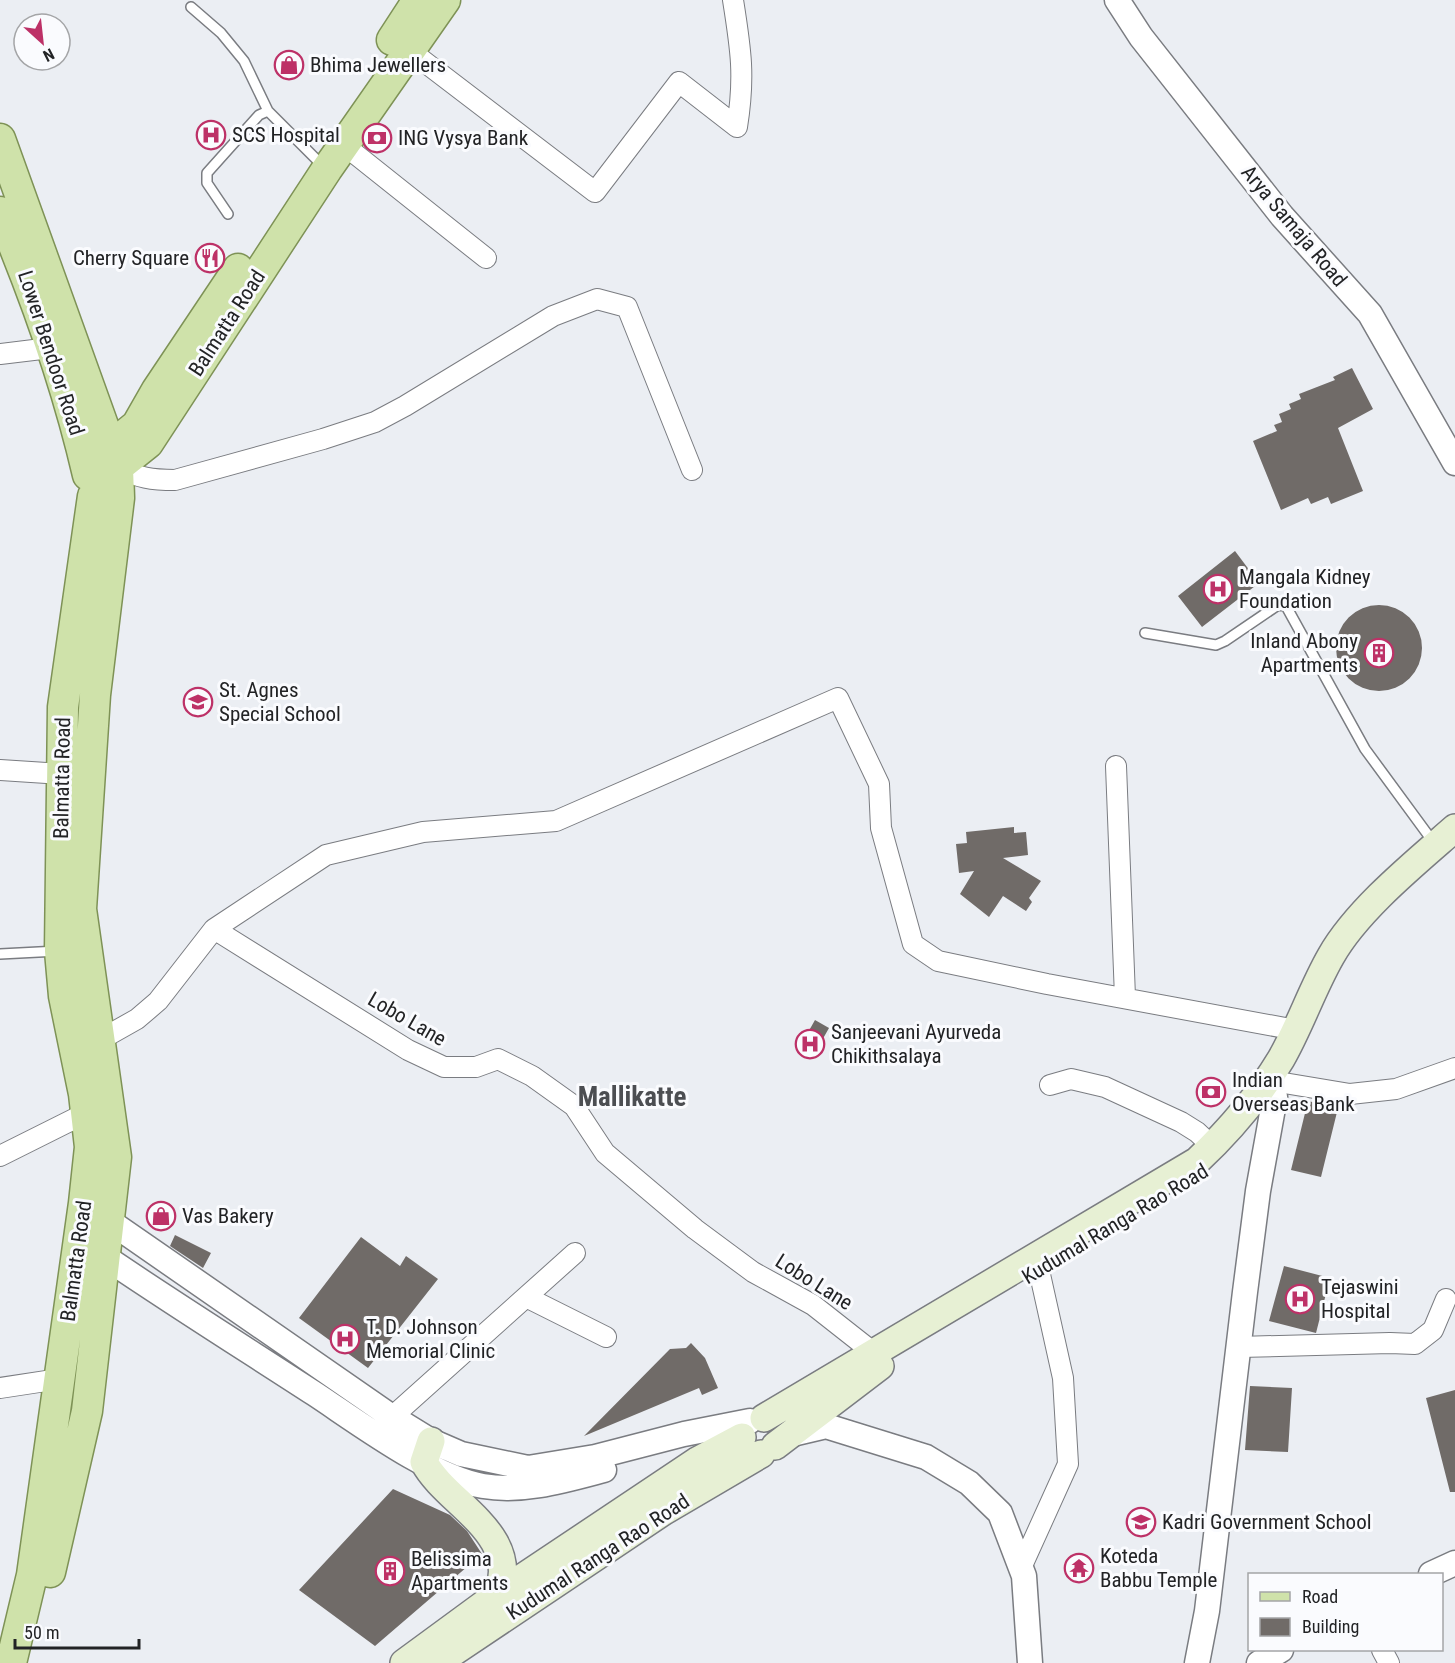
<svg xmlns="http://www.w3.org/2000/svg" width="1455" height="1663" viewBox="0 0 1455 1663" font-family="'Roboto Condensed',sans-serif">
  <rect width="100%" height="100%" fill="#ebeef3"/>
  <path fill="#706b68" d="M1352,368L1373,409L1338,428L1363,491L1331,504L1328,497L1311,504L1308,498L1281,510L1253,441L1277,431L1274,425L1282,422L1279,414L1291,409L1289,404L1301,399L1299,394L1335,380L1333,377Z
    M1235,551L1259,583L1202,627L1178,596Z
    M1336 648a43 43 0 1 1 86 0a43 43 0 1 1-86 0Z
    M1014,827V833L1026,832L1028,855L1003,858L1041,881L1029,898L1032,902L1026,911L1003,896L989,917L960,894L974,871L959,873L956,844L967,843L966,832Z
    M815,1020L829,1028L812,1058L798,1050Z
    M1308,1101L1338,1108L1321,1177L1291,1170Z
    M175,1235L211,1253L203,1268L170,1246Z
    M361,1237L400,1266L406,1256L438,1279L368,1368L299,1318Z
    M1284,1266L1330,1278L1316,1333L1269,1321Z
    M691,1343L705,1358L718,1388L702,1395L699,1388L584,1436L670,1349L686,1348Z
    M1250,1386L1292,1388L1288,1452L1245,1450Z
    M1455,1390V1492H1450L1426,1398Z
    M393,1489L450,1515L467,1531L482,1554L375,1646L299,1590Z"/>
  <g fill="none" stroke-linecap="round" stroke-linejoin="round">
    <g stroke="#7a7c81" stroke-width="12">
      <path id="service" d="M191,7L221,33L244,61L268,111
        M228,214L207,183V173L259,115L268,111L323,166
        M1145,633L1216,645L1225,641L1278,605L1286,606L1365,749L1434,843
        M0,954L58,951"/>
    </g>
    <g stroke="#7a7c81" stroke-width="22">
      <path id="minor" d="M409,50L595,192L679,82L737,127C745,77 741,50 733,0
        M344,145L486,258
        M0,354L50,348
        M118,467C137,478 153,480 175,480L323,439L375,422L405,406L553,316L597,299L627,307L692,470
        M1116,766L1125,997
        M0,770L62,774
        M214,929L326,855L423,832L556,821L838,698L879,784L881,828L913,944L938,961L1047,984L1296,1030
        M98,1041L137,1019L158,1001L214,929L408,1050L444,1067H476L498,1059L532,1076L574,1106L605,1153L695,1229L753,1272L813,1305L874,1353
        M1270,1076L1284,1083L1350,1094L1396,1089L1455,1068
        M1050,1085L1071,1079L1105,1087L1181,1122L1197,1132L1212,1146
        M0,1156L86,1113
        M528,1298L606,1337
        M1239,1347L1390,1343L1415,1344L1433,1330L1446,1299
        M0,1388L59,1379
        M392,1417L575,1253
        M1021,1568L1068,1464L1063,1378L1039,1270
        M1382,1650L1389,1663"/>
    </g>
    <g stroke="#7a7c81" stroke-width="27">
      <path id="tertiary" d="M1117,0L1141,37L1282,216L1370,314L1455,463
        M96,1212L392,1417L431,1441L461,1454L528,1468L595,1457L684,1434L750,1421
        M93,1249C166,1299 241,1346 315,1394C359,1423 431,1477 483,1486C523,1493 566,1480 604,1470
        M792,1434L826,1426L926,1457L969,1483L1000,1513L1024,1576L1030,1663
        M1431,1574L1455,1563
        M1197,1663L1207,1611L1245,1292L1258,1191L1275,1097L1263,1085
        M1259,1663L1281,1650"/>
    </g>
    <g stroke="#7a7c81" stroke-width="30">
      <path id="secondary" d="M764,1418L1197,1161C1229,1131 1258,1097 1281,1059C1300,1026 1312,989 1331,956C1357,910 1415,863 1455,828
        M431,1441L424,1462C446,1504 522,1533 498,1594
        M775,1446L880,1366
        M404,1663L498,1594L697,1461L742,1437
        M437,1663L664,1511L761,1454"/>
    </g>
    <g stroke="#7e9256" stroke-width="33">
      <path id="primary" d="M392,40L418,0
        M0,139L118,467L119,498L95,695L81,909L116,1157L87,1411L50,1572
        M0,212C35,295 68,388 88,475
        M84,457L121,438L137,425L157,390L238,269
        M11,1663L32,1575L84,1203L90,1147L84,1094L64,996L60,951L63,707L93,496L118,467L148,443L327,169L445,0"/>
    </g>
    <use href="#service" stroke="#fff" stroke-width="9"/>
    <use href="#minor" stroke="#fff" stroke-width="20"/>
    <use href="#tertiary" stroke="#fff" stroke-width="24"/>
    <use href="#secondary" stroke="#e7f0d4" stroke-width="27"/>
    <use href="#primary" stroke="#cfe2aa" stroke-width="30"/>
  </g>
  <defs>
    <g id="shop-ring" transform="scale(1.5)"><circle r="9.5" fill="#fafbfe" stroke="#bd3167" stroke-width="1.5"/><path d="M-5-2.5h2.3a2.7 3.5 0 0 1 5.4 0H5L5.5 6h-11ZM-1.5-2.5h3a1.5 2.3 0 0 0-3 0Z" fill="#bd3167"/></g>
    <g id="hospital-ring" transform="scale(1.5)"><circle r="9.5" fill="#fafbfe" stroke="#bd3167" stroke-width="1.5"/><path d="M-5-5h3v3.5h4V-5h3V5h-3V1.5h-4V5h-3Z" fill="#bd3167"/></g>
    <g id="bank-ring" transform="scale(1.5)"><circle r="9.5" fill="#fafbfe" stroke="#bd3167" stroke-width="1.5"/><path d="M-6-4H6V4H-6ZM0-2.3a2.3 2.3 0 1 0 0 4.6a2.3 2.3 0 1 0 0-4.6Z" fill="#bd3167"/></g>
    <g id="restaurant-ring" transform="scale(1.5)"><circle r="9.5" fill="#fafbfe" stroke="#bd3167" stroke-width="1.5"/><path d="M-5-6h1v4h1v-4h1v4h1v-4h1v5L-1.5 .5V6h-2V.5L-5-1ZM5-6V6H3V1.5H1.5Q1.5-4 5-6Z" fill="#bd3167"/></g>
    <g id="building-ring" transform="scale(1.5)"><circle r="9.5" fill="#fafbfe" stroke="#bd3167" stroke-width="1.5"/><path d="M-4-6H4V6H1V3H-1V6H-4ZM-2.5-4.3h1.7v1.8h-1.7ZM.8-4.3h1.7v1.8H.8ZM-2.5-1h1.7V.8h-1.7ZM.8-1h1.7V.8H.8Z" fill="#bd3167"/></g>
    <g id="school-ring" transform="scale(1.5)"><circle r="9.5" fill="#fafbfe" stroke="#bd3167" stroke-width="1.5"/><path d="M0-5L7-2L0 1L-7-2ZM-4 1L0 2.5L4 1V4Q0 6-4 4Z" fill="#bd3167"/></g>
    <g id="temple-ring" transform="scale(1.5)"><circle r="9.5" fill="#fafbfe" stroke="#bd3167" stroke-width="1.5"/><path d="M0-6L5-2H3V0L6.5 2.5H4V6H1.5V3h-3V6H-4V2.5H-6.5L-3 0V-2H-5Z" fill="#bd3167"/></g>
  </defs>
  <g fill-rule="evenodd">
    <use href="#shop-ring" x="289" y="65"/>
    <use href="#hospital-ring" x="211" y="135"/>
    <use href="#bank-ring" x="377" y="138"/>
    <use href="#restaurant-ring" x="210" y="258"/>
    <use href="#hospital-ring" x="1218" y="589"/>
    <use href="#building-ring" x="1379" y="653"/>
    <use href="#school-ring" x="198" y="702"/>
    <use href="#hospital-ring" x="810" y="1044"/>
    <use href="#bank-ring" x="1211" y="1092"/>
    <use href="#shop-ring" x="161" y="1216"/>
    <use href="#hospital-ring" x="1300" y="1299"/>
    <use href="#hospital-ring" x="345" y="1339"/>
    <use href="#school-ring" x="1141" y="1522"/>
    <use href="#temple-ring" x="1079" y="1568"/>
    <use href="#building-ring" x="390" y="1571"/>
  </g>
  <g text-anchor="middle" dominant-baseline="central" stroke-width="6" stroke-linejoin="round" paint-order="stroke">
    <g font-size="21" fill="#222325" stroke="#fafbfe" text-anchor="start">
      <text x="310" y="65">Bhima Jewellers</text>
      <text x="232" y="135">SCS Hospital</text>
      <text x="398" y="138">ING Vysya Bank</text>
      <text x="189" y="258" text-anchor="end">Cherry Square</text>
      <text x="1239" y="577">Mangala Kidney<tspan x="1239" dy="24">Foundation</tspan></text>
      <text x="1358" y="641" text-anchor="end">Inland Abony<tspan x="1358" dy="24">Apartments</tspan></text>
      <text x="219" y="690">St. Agnes<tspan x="219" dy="24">Special School</tspan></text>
      <text x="831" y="1032">Sanjeevani Ayurveda<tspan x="831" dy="24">Chikithsalaya</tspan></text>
      <text x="1232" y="1080">Indian<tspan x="1232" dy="24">Overseas Bank</tspan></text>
      <text x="182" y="1216">Vas Bakery</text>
      <text x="1321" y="1287">Tejaswini<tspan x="1321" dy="24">Hospital</tspan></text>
      <text x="366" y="1327">T. D. Johnson<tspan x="366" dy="24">Memorial Clinic</tspan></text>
      <text x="1162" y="1522">Kadri Government School</text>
      <text x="1100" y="1556">Koteda<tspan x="1100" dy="24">Babbu Temple</tspan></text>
      <text x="411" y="1559">Belissima<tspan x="411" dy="24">Apartments</tspan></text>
    </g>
    <g font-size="21" fill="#222325" stroke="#fafbfe">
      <text transform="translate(1294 226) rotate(50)">Arya Samaja Road</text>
      <text transform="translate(227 323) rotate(-57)">Balmatta Road</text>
      <text transform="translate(51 353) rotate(72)">Lower Bendoor Road</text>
      <text transform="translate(62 778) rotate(-89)">Balmatta Road</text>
      <text transform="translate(407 1019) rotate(30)">Lobo Lane</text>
      <text transform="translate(1115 1224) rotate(-31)">Kudumal Ranga Rao Road</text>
      <text transform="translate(76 1261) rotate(-82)">Balmatta Road</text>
      <text transform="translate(814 1282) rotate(32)">Lobo Lane</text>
      <text transform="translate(598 1557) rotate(-33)">Kudumal Ranga Rao Road</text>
    </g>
    <g font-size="27" font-weight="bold" fill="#4c4e52" stroke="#fafbfe">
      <text x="632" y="1097">Mallikatte</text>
    </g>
  </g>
  <rect x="1248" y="1573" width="195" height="78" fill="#fafbfe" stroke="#a4a5a7" stroke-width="1.5"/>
  <rect x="1260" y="1592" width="30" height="9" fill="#cfe2aa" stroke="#a4a5a7" stroke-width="1.5"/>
  <text x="1302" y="1603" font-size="18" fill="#222325">Road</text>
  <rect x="1260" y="1618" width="30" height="18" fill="#706b68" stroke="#a4a5a7" stroke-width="1.5"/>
  <text x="1302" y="1633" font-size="18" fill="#222325">Building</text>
  <g transform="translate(42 42) rotate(153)"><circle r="28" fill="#fafbfe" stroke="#a4a5a7" stroke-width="1.5"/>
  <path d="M0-4.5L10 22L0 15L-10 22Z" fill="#bd3167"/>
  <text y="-9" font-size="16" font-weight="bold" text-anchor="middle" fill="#222325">N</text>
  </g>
  <path d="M15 1639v9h124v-9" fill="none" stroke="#222325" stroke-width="3"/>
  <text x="24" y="1639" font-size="18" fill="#222325" stroke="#fafbfe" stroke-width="4.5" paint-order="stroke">50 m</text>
</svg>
